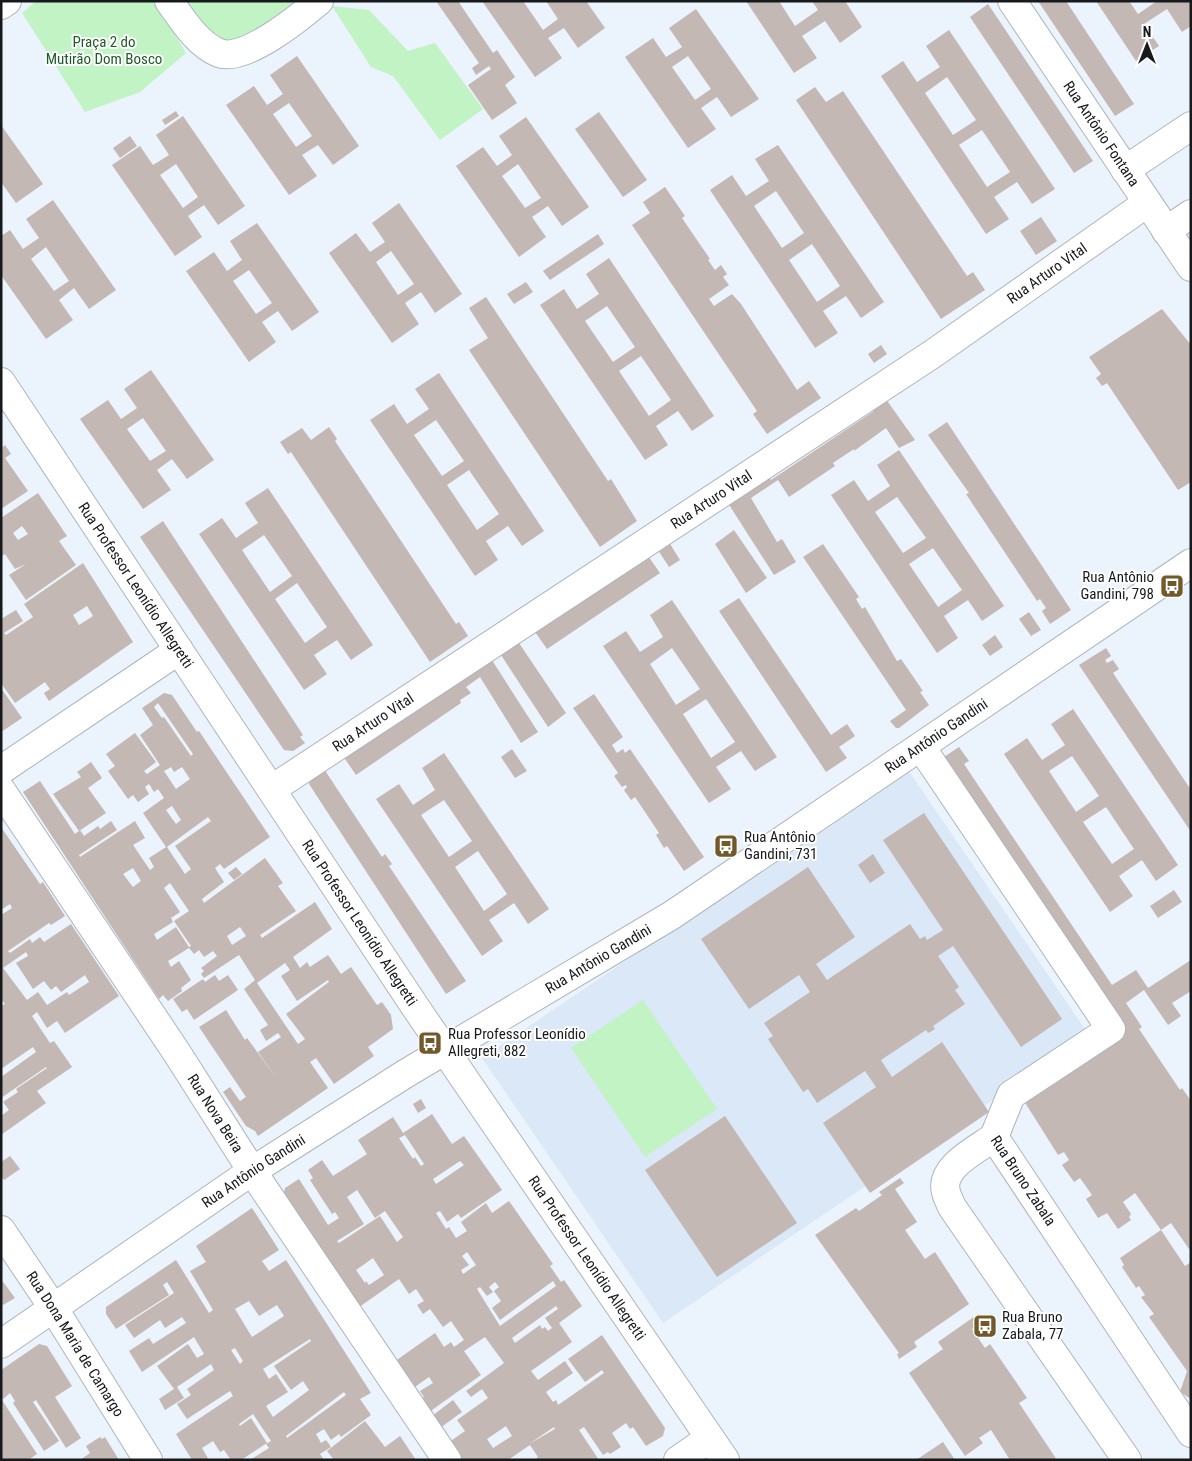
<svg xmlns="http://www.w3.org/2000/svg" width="1192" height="1461" viewBox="0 0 1192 1461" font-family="'Roboto Condensed',sans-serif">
  <rect width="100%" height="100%" fill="#ebf3fc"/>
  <path fill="#dae8f7" d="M908,770L1089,1035L663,1323L482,1058Z"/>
  <path fill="#c1f3c4" d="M36,1H155L186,53L140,92L85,112L22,13Z
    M182,1H305L231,46L200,28Z
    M332,6L369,10L408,51L435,43L483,109L440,140L393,76L371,67Z
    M643,1000L717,1109L645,1157L571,1048Z"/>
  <path fill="#c3b8b3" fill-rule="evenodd" d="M436,1H458L493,53L497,50L515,77L505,85L517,103L492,120L468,85L491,69L489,66L476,75L472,68L479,63Z
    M482,1H523L543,30L558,19L546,1H586L605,28L578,48L564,28L548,38L562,58L535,77Z
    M746,1H779L795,26L818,10L812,1H845L862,27L840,43L825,21L802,36L817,58L794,73Z
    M1038,1H1066L1134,104L1115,116Z
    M1096,1H1129L1138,14L1157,1H1191V26L1182,32L1167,9L1144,24L1159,46L1136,61Z
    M988,4L1093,161L1074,173L970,17Z
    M696,9L759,99L731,117L717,97L701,108L716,129L688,148L625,57L653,38L666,57L682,47L669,28ZM688,56L711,89L695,100L672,67Z
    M949,30L1055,189L1032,204L1017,182L994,197L1009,219L986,234L881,76L903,61L917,82L940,67L926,46ZM947,77L976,120L953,135L925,93ZM982,130L1010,172L987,187L959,145Z
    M297,56L359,146L333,165L318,145L302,155L317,176L289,195L226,105L254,86L267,105L283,94L270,75ZM289,103L312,136L296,147L273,114Z
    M815,87L826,102L843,91L967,276L973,272L985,290L941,319L796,100Z
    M176,111L179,116L165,125L162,120Z
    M599,112L647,180L623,197L575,129Z
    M183,116L245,206L218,225L204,205L188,216L202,237L175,256L112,165L140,146L153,165L169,155L156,135ZM176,164L198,197L183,208L160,175Z
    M526,117L589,207L562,226L548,206L532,217L546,237L519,257L456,166L483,147L497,166L512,155L499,136ZM518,164L541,198L525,208L502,176Z
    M1,125L43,184L16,203L1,182Z
    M130,136L137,146L120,158L113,148Z
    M778,145L884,302L861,318L846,296L823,311L838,333L815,348L710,190L732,175L746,196L769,181L755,159ZM776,191L804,233L782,248L754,206ZM812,244L840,286L817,302L789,260Z
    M665,187L685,216L682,218L710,259L708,260L715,270L721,265L727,274L723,277L729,285L709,299L714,306L732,294L741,304L797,390L809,381L821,398L767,434L753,414L757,411L632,225L650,213L643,202Z
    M53,200L116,290L89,309L74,288L59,300L73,320L46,339L1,275V236L10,230L23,249L39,238L26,219ZM46,247L69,281L54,291L31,259Z
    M399,203L462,294L435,313L421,292L405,303L419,324L392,343L329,253L356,233L370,252L385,242L372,223ZM391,251L414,284L398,295L376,262Z
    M1041,217L1057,241L1036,255L1020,231Z
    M257,223L319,312L292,331L278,311L262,322L276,342L249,362L186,271L214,252L227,271L242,260L230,241ZM249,270L272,303L256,314L233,281Z
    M598,234L604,244L550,280L543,271Z
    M609,258L714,416L692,431L678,411L656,426L668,445L645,460L540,305L564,289L577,309L599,294L586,274ZM607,306L635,347L613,362L585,321ZM641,356L671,400L649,416L619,371Z
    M526,282L533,292L514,304L507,294Z
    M486,297L608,481L611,479L637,521L600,547L469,350L488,338L469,308Z
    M1162,309L1191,345V482L1178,490L1107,383L1102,386L1096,378L1101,374L1089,357Z
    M881,345L887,354L874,363L868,354Z
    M151,370L214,460L187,479L172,459L157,470L171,490L143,509L80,419L108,400L121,419L137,408L124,389ZM143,418L166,451L150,461L127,429Z
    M439,373L544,531L522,546L508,526L486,541L498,560L475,576L370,420L394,404L407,424L429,409L415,389ZM436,420L464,461L442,476L414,435ZM469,470L499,514L477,530L447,485Z
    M883,395L915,440L899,448L886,428L854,451V449L833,463L835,466L789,497L778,480L751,498L777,542L782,539L796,562L774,575L726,500L767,473L771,480L874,411L870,404Z
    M947,422L1071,610L1050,624L1042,611L1046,608L1040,599L1037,601L966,494L969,493L928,435Z
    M329,427L337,439L335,441L456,624L459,622L468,636L430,662L291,452L288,454L280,442L302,428L311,440Z
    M5,445L11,454L5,458L28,491L1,509V448Z
    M899,450L1004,606L982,621L968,600L944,616L958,638L937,653L831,495L854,480L868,501L890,486L877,465ZM897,497L926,538L903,553L875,512ZM933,548L962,590L938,607L909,564Z
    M268,488L373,645L351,660L337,640L314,655L327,674L304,690L199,534L222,518L236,538L258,523L245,503ZM264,535L292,576L270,592L242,550ZM297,583L327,627L305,643L275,599Z
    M38,493L67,536L59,541L76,565L26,600L9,575L26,564L15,569L5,554L1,557V518ZM22,526L28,534L18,540L13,533Z
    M163,521L303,735L300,737L305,743L293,751L284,750L140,537Z
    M734,530L767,578L746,593L715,544Z
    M667,539L680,560L669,567L656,547Z
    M823,544L859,597L856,599L862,609L865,607L897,661L901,659L923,691L920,692L929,705L899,728H896L890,721L906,710L803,557Z
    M646,553L660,573L547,649L533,629Z
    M83,563L133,642L49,701L44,693L50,689L45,682L15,703L1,683V619L16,610L23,621L4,633L6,635L33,617L24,604ZM87,606L93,616L79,625L73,615Z
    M739,598L831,735L847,724L855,736L839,747L847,758L826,772L719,611Z
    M672,600L777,757L755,771L741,751L716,767L731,789L709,803L603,646L626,631L640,652L663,637L650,615ZM672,648L700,689L676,705L650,664ZM706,699L735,742L711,758L683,714Z
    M1029,612L1041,630L1031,636L1019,619Z
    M995,635L1003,647L990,656L982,645Z
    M517,640L566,713L548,727L499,652Z
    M1106,648L1111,656L1105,660L1107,663L1113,660L1119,669L1113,673L1191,790V832L1079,665Z
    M490,657L538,732L521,743L480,677L466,687L471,693L460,700L461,703L356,775L343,756Z
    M1,688L22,718L1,732Z
    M164,693L172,695L197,732L199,731L270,837L224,869L220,864L215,868L224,882L202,899L204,903L265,858L283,883L278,886L296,911L260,935L262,938L315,902L332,929L293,957L300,968L307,962L310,967L328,955L341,974L351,967L377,1005L382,1002L391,1015L393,1029L368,1047L374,1056L334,1084L316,1058L310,1062L328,1088L258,1136L255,1131L246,1126L223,1092L230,1087L240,1101L246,1097L199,1027L226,1010L245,1040L247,1038L277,1079L258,1052L281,1037L278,1033L266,1041L260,1030L268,1025L244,989L255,980L239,955L204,978L201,974L204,971L201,968L217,956L213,951L204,957L199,950L194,954L189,948L168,961L171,967L179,961L191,980L181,988L182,991L168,1001L163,995L159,999L23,792L40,781L75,834L80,830L84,836L98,826L100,829L111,821L117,830L79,855L80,857L135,821L145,838L133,845L150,870L154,867L149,858L166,847L143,813L164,798L158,789L154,792L149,784L145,787L149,794L138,802L133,795L128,799L108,771L115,766L106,754L135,733L156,762L144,771L147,774L160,765L140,735L153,725L142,708ZM158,703L193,754L191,756L164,717L162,718L154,707ZM171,767L174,772L182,767L190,779L176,789L164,771ZM172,806L181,820L176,824L166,810ZM208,817L211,821L175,846L191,869L185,874L167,847ZM133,868L141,881L133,887L123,874ZM170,883L189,911L174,921L191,946L189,947L176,927L157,940L154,934L173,922L171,918L180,912L164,888ZM240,927L246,936L232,945L227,936ZM285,963L290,970L281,976L297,1001L328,980L329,982L286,1014L305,1039L298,1044L257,983Z
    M594,694L623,737L612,745L617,753L623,749L625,753L630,749L704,857L684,871L667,846L664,848L656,835L659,833L635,797L631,800L624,790L627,787L626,785L622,787L614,776L618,773L573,708Z
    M1073,709L1178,865L1156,881L1142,860L1119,876L1133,896L1110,912L1004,754L1027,738L1042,760L1065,745L1051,724ZM1072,756L1099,796L1076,812L1049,771ZM1106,807L1134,849L1112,864L1083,822Z
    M959,747L969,761L964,764L1112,985L1136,970L1148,988L1191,960V991L1172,1003L1181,1016L1168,1025L1144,990L1126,1003L1142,1027L1139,1029L1180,1090L1182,1088L1191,1101V1248L1189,1249L1171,1223L1161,1230L1135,1193L1123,1202L1131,1214L1129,1217L1131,1220L1118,1229L1107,1213L1098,1218L1086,1199L1092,1195L1080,1178L1074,1182L1062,1165L1069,1160L1064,1152L1058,1155L1024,1101L1117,1036L935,763Z
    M512,749L527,771L515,778L501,757Z
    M444,753L549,909L528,924L514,903L489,920L503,941L482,956L376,799L399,784L413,805L435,790L422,768ZM444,800L472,841L449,857L421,815ZM478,851L507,894L484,911L455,867Z
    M91,762L102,778L88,788L106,813L79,831L53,794L81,777L77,772Z
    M324,769L382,857L385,854L392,864L389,866L466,981L446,994L309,784L310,778Z
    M924,813L1062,1019L1021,1047L953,946L938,956L959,987L955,990L965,1004L933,1026L935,1029L928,1033L926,1030L881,1060L892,1077L942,1042L989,1112L870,1193L823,1123L876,1087L865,1071L817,1103L808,1089L803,1092L768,1039L773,1036L764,1023L810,992L799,975L749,1009L701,939L808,867L855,937L816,964L827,980L910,924L920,939L925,936L927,940L943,930L883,840Z
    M1,827L40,884L43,882L65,916L51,925L49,923L8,951L10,953L30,939L32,943L40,937L44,942L71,924L119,996L65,1033L57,1021L47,1028L37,1012L32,1016L50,1043L54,1041L72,1067L37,1091L46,1103L1,1135V1116L9,1110L3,1102L18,1092L16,1089L47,1068L46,1067L1,1098V1077L36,1052L33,1047L1,1069V1006L5,1004L1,999V915L12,908L10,904L1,910ZM26,952L28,956L16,963L33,989L44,981L51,990L56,986L61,992L85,975L89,982L69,995L67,992L47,1005L38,992L27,1000L3,968Z
    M873,854L885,873L870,883L858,865Z
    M236,867L242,874L234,880L228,873Z
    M1174,890L1182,902L1158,918L1150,906Z
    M215,975L219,981L228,975L238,990L194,1020L187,1009L182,1012L173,999L203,979L205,982Z
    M421,1099L426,1108L418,1113L413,1104Z
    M432,1114L452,1144L464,1136L502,1190L461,1218L458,1214L447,1222L440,1211L436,1213L446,1229L449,1227L456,1238L467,1231L461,1222L486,1203L492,1213L509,1201L553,1264L550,1266L561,1282L564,1280L582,1306L559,1323L572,1342L531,1371L538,1380L565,1361L573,1373L546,1392L553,1402L556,1400L558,1405L604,1373L602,1370L585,1382L568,1359L602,1335L665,1428L663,1436L646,1446L633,1427L630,1429L626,1423L612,1433L621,1447L610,1454L608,1452L603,1455L584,1427L579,1430L599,1460H535L538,1457L530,1445L508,1460H455L445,1445L465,1431L457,1420L488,1398L482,1389L471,1397L466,1391L504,1363L485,1337L464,1351L481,1375L425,1415L418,1401L424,1397L420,1391L433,1383L429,1377L409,1391L391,1364L435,1333L444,1347L451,1342L454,1347L464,1340L451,1321L443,1327L430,1309L423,1314L417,1305L424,1301L416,1289L409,1294L399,1279L355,1310L282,1200L285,1188L299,1179L328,1225L339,1218L335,1212L332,1214L310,1180L313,1178L308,1170L322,1160L333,1176L367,1154L358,1140L393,1117L403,1133ZM405,1135L424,1164L421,1166L415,1157L413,1159L399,1138ZM460,1161L464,1165L436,1184L433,1179ZM357,1190L375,1218L385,1211L403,1237L397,1242L380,1216L339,1243L337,1241L364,1224L347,1197ZM467,1252L476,1265L463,1274L461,1270L469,1265L462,1256ZM373,1258L384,1275L369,1285L366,1281L365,1283L356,1270ZM553,1281L556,1286L500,1326L477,1289L480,1287L487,1296L493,1292L489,1287L495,1282L499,1287L494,1291L501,1301L492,1308L500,1320ZM556,1306L558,1309L545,1318L552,1328L548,1331L545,1327L542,1329L540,1325L515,1343L512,1338ZM506,1426L512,1436L493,1448L487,1439ZM554,1427L555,1429L529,1444Z
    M725,1116L797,1223L717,1277L645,1170Z
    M10,1156L20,1169L4,1180L1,1176V1162Z
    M900,1178L904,1183L895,1189L917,1222L905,1230L925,1259L935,1252L969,1304L914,1342L917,1347L899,1359L897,1354L899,1353L815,1235L856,1208L859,1211L882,1195L879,1192Z
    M252,1208L279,1250L262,1261L269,1271L286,1260L371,1393L360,1399L371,1415L341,1437L339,1434L331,1440L324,1429L316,1434L321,1443L326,1440L331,1447L320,1454L324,1460H250L269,1448L266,1444L271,1441L253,1414L239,1424L240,1426L251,1418L267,1443L241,1460H231L224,1450L220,1452L213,1441L202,1448L209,1460H192L176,1434L233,1396L230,1391L187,1419L177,1404L191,1395L187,1389L214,1370L211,1364L177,1387L184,1398L165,1410L159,1399L174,1389L157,1366L188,1344L197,1358L204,1354L194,1337L142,1372L129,1351L149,1338L153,1344L186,1323L182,1317L165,1328L160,1320L134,1338L125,1325L174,1293L167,1282L163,1285L169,1295L116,1329L106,1314V1307L176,1260L209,1313L213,1310L190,1271L206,1262L196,1246ZM249,1301L259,1316L277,1305L284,1316L252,1337L235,1309ZM310,1339L311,1341L274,1366L291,1390L303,1381L309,1390L273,1417L266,1406L288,1392L276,1374L269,1379L263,1369ZM235,1348L243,1361L240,1364L231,1350ZM344,1392L346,1395L287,1438L286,1436Z
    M1161,1230L1185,1266L1191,1262V1399L1180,1392L1187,1371L1149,1317L1154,1314L1141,1297L1145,1295L1139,1286L1136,1288L1122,1267L1124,1265L1120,1258Z
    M1,1279L15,1298L3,1305L1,1303Z
    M978,1314L989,1329L982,1333L977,1325L972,1329L985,1348L990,1344L1027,1398L1019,1403L1057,1460H1010L991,1430L979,1438L983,1443L965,1456L909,1373L943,1349L938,1342Z
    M39,1344L47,1346L72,1386L55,1397L81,1438L66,1448L36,1400L33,1402L59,1441L44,1451L13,1403L15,1401L10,1393L2,1400L37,1454L28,1460H1V1370Z
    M453,1400L462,1412L436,1431L428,1419Z
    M365,1421L385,1447L400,1436L416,1460H334L327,1451Z
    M100,1437L102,1439L105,1437L119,1460H80L90,1453L86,1446Z
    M943,1442L955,1460H916Z"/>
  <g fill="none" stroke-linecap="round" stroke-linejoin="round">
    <g stroke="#adb5bd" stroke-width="30">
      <g id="minor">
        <path d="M169,1C182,19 197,44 219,53C244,63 300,17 319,1"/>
        <path id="s1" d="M1012,1L1191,267"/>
        <path d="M1,5L7,1"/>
        <path d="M1125,170L1191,126"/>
        <path d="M1166,231L1191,214"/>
        <path id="s2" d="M1,382L416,1008L725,1460"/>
        <path d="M921,747L1111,1029L1011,1095L994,1137"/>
        <path d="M1,770L179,650"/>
        <path id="s3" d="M272,789L934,353L1147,203"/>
        <path id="s4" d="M1,790L177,1053L252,1171L447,1460"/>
        <path id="s5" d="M1,1230L54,1309L148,1460"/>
        <path id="s6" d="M1,1344L252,1171L405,1074L672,915L1191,563"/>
        <path d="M678,1460L710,1438"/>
        <path id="s7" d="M1127,1460L952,1207C950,1202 947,1197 946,1192C939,1167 978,1149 994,1137L1191,1433"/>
      </g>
    </g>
    <use href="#minor" stroke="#fff" stroke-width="28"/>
  </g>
  <defs>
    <g id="bus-square" transform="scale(1.25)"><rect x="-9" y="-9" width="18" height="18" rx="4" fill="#71592a" stroke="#fff"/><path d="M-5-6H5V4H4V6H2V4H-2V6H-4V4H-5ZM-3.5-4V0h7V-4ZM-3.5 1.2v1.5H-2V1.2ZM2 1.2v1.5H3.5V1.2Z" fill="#fff"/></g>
  </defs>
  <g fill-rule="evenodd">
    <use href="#bus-square" x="1172" y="586"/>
    <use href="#bus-square" x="726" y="846"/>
    <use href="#bus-square" x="430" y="1043"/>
    <use href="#bus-square" x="985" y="1326"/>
  </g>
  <g text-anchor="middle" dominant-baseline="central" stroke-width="4" stroke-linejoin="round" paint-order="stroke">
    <g font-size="15" fill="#1d5b27" stroke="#fff">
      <text x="104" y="42">Praça 2 do<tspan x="104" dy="17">Mutirão Dom Bosco</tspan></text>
    </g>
    <g font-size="15" fill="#171a1d" stroke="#fff">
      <text stroke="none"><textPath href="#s1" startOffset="160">Rua Antônio Fontana</textPath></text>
      <text stroke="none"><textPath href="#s3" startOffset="931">Rua Arturo Vital</textPath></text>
      <text stroke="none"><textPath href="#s3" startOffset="526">Rua Arturo Vital</textPath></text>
      <text stroke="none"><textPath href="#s2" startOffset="244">Rua Professor Leonídio Allegretti</textPath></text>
      <text stroke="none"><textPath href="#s3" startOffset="121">Rua Arturo Vital</textPath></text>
      <text stroke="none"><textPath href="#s6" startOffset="1116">Rua Antônio Gandini</textPath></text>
      <text stroke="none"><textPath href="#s2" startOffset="649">Rua Professor Leonídio Allegretti</textPath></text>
      <text stroke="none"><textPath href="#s6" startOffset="711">Rua Antônio Gandini</textPath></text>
      <text stroke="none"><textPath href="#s4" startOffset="388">Rua Nova Beira</textPath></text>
      <text stroke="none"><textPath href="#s6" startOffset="306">Rua Antônio Gandini</textPath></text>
      <text stroke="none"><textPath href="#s7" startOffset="454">Rua Bruno Zabala</textPath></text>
      <text stroke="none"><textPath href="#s2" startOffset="1054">Rua Professor Leonídio Allegretti</textPath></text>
      <text stroke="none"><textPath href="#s5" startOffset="136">Rua Dona Maria de Camargo</textPath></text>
    </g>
    <g font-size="15" fill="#171a1d" stroke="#fff" text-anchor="start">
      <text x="1154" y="577" text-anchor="end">Rua Antônio<tspan x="1154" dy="17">Gandini, 798</tspan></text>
      <text x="744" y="837">Rua Antônio<tspan x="744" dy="17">Gandini, 731</tspan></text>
      <text x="448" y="1034">Rua Professor Leonídio<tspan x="448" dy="17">Allegreti, 882</tspan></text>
      <text x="1002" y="1317">Rua Bruno<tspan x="1002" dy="17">Zabala, 77</tspan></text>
    </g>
  </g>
  <rect width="1192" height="1461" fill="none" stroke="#171a1d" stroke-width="5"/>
  <g transform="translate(1147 45)" stroke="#ffffff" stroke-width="4" paint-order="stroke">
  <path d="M0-4L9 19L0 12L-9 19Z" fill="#171a1d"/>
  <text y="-8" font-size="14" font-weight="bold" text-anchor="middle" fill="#171a1d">N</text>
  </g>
</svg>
